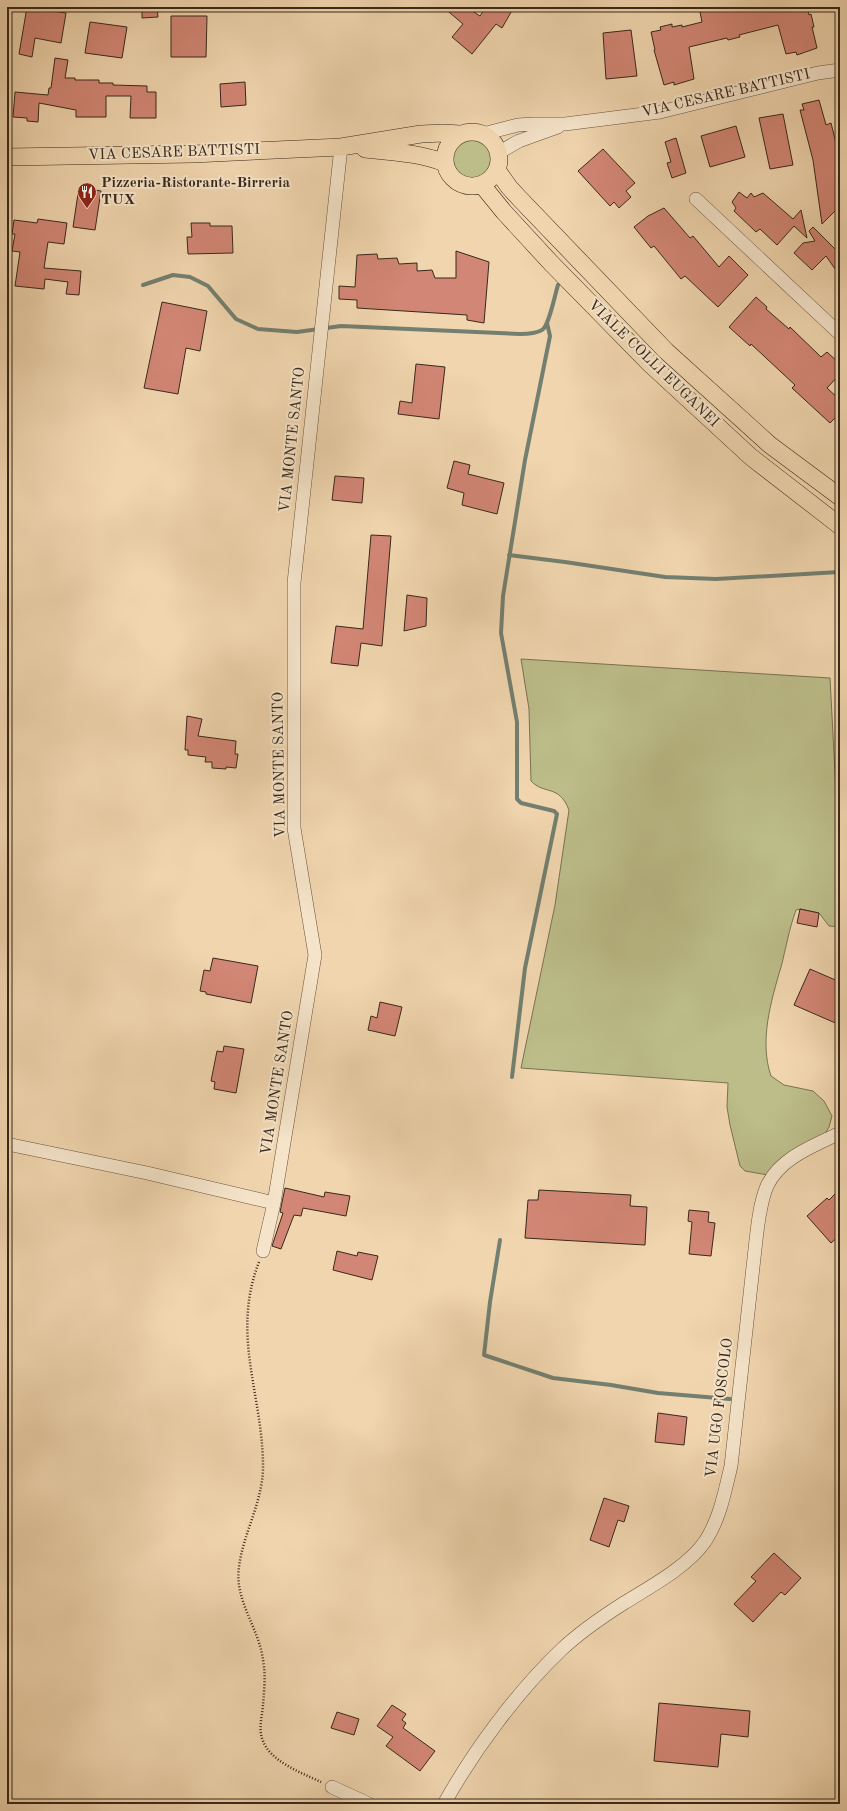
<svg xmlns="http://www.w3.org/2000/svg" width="847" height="1811" viewBox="0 0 847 1811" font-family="'Old Standard TT',serif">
  <rect width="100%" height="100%" fill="#f0d5ae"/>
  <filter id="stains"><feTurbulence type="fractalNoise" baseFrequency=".005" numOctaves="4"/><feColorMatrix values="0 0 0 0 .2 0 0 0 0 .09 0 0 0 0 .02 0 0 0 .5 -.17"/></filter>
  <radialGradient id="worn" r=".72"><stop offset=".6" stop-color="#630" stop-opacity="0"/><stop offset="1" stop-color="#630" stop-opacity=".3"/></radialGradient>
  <path fill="#bcbd89" stroke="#7a7252" d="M452 160a20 20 0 1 1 40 0a20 20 0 1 1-40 0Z
    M521,659L830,678L840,868V927L829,926L819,913L800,909L796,910C789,929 786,948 781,967C771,1001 759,1041 771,1076L784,1085L813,1091L824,1101L832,1116L829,1127L823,1137L768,1175L745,1171L740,1166L730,1125L727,1107L728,1083L521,1068L555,905L569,810C559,784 544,795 531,781L529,709Z"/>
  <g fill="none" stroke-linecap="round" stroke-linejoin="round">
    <path stroke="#737f70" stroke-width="4" d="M143,285L173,275L190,277L208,286L236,319L258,329L297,332L341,326L520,334C527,334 535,334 542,330C549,326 555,294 558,285
      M509,555L565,562L665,577L716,579L839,572L840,577
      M512,1077L525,968L557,814L554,811L521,803L517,799V722L501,633L503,596L525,460L550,336L547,323
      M500,1240L490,1302L484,1355L553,1378L611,1385L658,1393L730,1399"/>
  </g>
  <path fill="#d28675" stroke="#39281a" d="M27,7L66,13L61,43L35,38L32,57L19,54Z
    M142,7H157L158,17L142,18Z
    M443,7H466L480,16L486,7H514L502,28L496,24L472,54L452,37L463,24Z
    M723,7H807L809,15L811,14L814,27H812L817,48L797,55L796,52L786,54L778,25L739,35L740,37L728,40L727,38L689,47L694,79L674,85V82L664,85L654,50H655L651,32L661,30L660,27L672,24V27L682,25V27L702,22L700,12Z
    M171,16H207L206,57H171Z
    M90,22L127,27L122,58L85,53Z
    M631,30L637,76L606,79L603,33Z
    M55,58L68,60L65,78H75V80H99V83H113V85L147,86V92H156V118H130L131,96H106V117H76V110L39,103L38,122L27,121V118L13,117L15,92L48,95L49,88H51Z
    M245,82L246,105L221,107L220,84Z
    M819,100L826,125L831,123L840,159V206L822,224L813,160L800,110H804L802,104Z
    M783,114L793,165L770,169L759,118Z
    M736,126L745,157L710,167L701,136Z
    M676,138L686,173L672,178L667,163L671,162L665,142Z
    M603,149L635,183L626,191L631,197L619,208L614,202L610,206L578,171Z
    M79,187L101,191L95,230L73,227Z
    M739,192L747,198L751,193L754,197L763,193L793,219L801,210L807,238L794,226L777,245L760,229L756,232L734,211L736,208L732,202Z
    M664,208L690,238L693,236L719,267L729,256L748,275L718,307L685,276L681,279L654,246L651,248L634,227L648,216Z
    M38,219L67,223L64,244L48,242L44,268L81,271L79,295L66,294L68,282L45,279L44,289L15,286L20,252L12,251L15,234H12L14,220L37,223Z
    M191,223H210V226H232L233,253L188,254L187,237H192Z
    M813,227L840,254V276L826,256L812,270L794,253L803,243L815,241L809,231Z
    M456,251L489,262L484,323L467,320V315L357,308V300L339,299V286L355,287L357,255L377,254L378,259L397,258L399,264L417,263V271L432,270L435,278H456Z
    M756,297L767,307L766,309L789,329L790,327L821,357L827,352L840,364V374L827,388L840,400V413L830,423L792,388L795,385L751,344L750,346L729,327Z
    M162,302L207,311L200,351L186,348L178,394L144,388Z
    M416,364L445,367L439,419L398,414L400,401L412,403Z
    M454,461L470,465L468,474L504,483L497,514L462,505L464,493L447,488Z
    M335,476L364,478L362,503L332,500Z
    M371,535L391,536L382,646L361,643L358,666L331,663L336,626L363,629Z
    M407,595L427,598L426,626L404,631Z
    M187,716L202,719L198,736L236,741L235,754H238L236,768L226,767V769L212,768V762H205L206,757L188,755V750H185Z
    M800,909L819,913L817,927L797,923Z
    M213,958L258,966L251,1003L206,994V992L200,991L204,970L210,971Z
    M810,969L840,982V1025L794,1005Z
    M380,1002L402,1007L395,1036L368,1030L371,1016L377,1018Z
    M224,1046L244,1049L236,1093L214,1089L215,1082L211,1081L217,1051L223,1052Z
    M285,1188L324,1197L325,1192L350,1196L346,1216L303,1208L301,1216L294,1215L281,1249L272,1246L283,1213L280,1212Z
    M840,1189V1235L831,1243L807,1216L827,1198L829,1200Z
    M539,1190L631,1195L630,1206L647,1207L645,1245L525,1238L528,1200H538Z
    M689,1210L709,1212L708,1222L715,1223L711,1256L689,1254L692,1222L688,1221Z
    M337,1251L357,1256L358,1252L378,1256L372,1280L333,1270Z
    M658,1413L687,1417L684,1445L655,1442Z
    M604,1498L629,1506L624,1522L618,1520L609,1547L590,1540Z
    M774,1553L801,1578L785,1595L781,1592L753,1622L734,1604L756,1581L751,1577Z
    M659,1703L750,1711L748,1737L721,1734L718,1767L654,1761Z
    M392,1705L406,1714L402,1720L406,1723L403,1728L435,1751L420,1771L386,1746L393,1737L377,1726Z
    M337,1712L359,1719L354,1735L331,1728Z"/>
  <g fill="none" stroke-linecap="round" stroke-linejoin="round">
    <g stroke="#67533f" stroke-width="14">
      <path id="minor" d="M483,134L518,125L533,124H565L660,112L818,73L840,70
        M498,153L519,141L558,127
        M696,199L840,334
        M7,1144L147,1173L274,1203L315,955L294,828V583L341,147
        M263,1251L274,1203
        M332,1787L369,1804
        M444,1804C474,1750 517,1692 561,1650C580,1632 602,1617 624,1603C650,1587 689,1566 706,1540C720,1518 725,1491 731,1466L756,1240C758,1223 760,1203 767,1186C780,1158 813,1146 840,1133"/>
    </g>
    <g stroke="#39281a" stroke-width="18">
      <path id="major" d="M445 159a27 27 0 1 1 54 0a27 27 0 1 1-54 0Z
        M365,149C392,152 419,153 445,163
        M7,157L193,154L341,147L421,134L443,133L460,134
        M497,170L509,187L520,199L666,351L770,445L840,497
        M482,185L504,212L551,263L650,364L751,457L840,526"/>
    </g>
    <path stroke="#39281a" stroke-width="2.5" stroke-dasharray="1 2" stroke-linecap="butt" d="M259,1262C231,1334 262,1393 263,1464C264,1500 243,1533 239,1567C234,1600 259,1628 263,1660C266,1675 264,1691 263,1705C262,1717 258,1730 263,1741C271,1762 302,1773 321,1782"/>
    <use href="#minor" stroke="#f5e4ca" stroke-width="13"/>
    <use href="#major" stroke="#f0d5ae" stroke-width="17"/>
  </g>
  <defs>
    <g id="restaurant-pin" transform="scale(1)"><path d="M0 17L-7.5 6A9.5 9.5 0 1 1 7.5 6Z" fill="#8f2418" stroke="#f5e4ca"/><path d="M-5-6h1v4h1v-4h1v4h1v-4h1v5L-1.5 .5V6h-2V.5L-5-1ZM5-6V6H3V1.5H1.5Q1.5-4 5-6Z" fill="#fff"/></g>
  </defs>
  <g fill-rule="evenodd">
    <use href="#restaurant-pin" x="87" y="192"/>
  </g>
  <g text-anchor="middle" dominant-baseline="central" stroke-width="4" stroke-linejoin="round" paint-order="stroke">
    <g font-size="15" fill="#39281a" stroke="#f5e4ca">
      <text transform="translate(726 94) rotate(-13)">VIA CESARE BATTISTI</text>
      <text transform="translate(174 153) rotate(-2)">VIA CESARE BATTISTI</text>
      <text transform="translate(653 364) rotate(44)">VIALE COLLI EUGANEI</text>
      <text transform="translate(293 440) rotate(-84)">VIA MONTE SANTO</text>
      <text transform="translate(280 765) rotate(-91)">VIA MONTE SANTO</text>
      <text transform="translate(278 1083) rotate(-81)">VIA MONTE SANTO</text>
      <text transform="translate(720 1408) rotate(-83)">VIA UGO FOSCOLO</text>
    </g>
    <g font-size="15" font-weight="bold" fill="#39281a" stroke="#f5e4ca" text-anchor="start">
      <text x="101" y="183">Pizzeria-Ristorante-Birreria<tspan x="101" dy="17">TUX</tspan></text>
    </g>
  </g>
  <rect width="847" height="1811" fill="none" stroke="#f0d5ae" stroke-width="24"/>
  <rect x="8" y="8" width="831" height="1795" fill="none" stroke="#39281a" stroke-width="2"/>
  <rect x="12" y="12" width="823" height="1787" fill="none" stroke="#39281a"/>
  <rect width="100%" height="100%" filter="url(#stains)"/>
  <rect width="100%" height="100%" fill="url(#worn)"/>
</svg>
